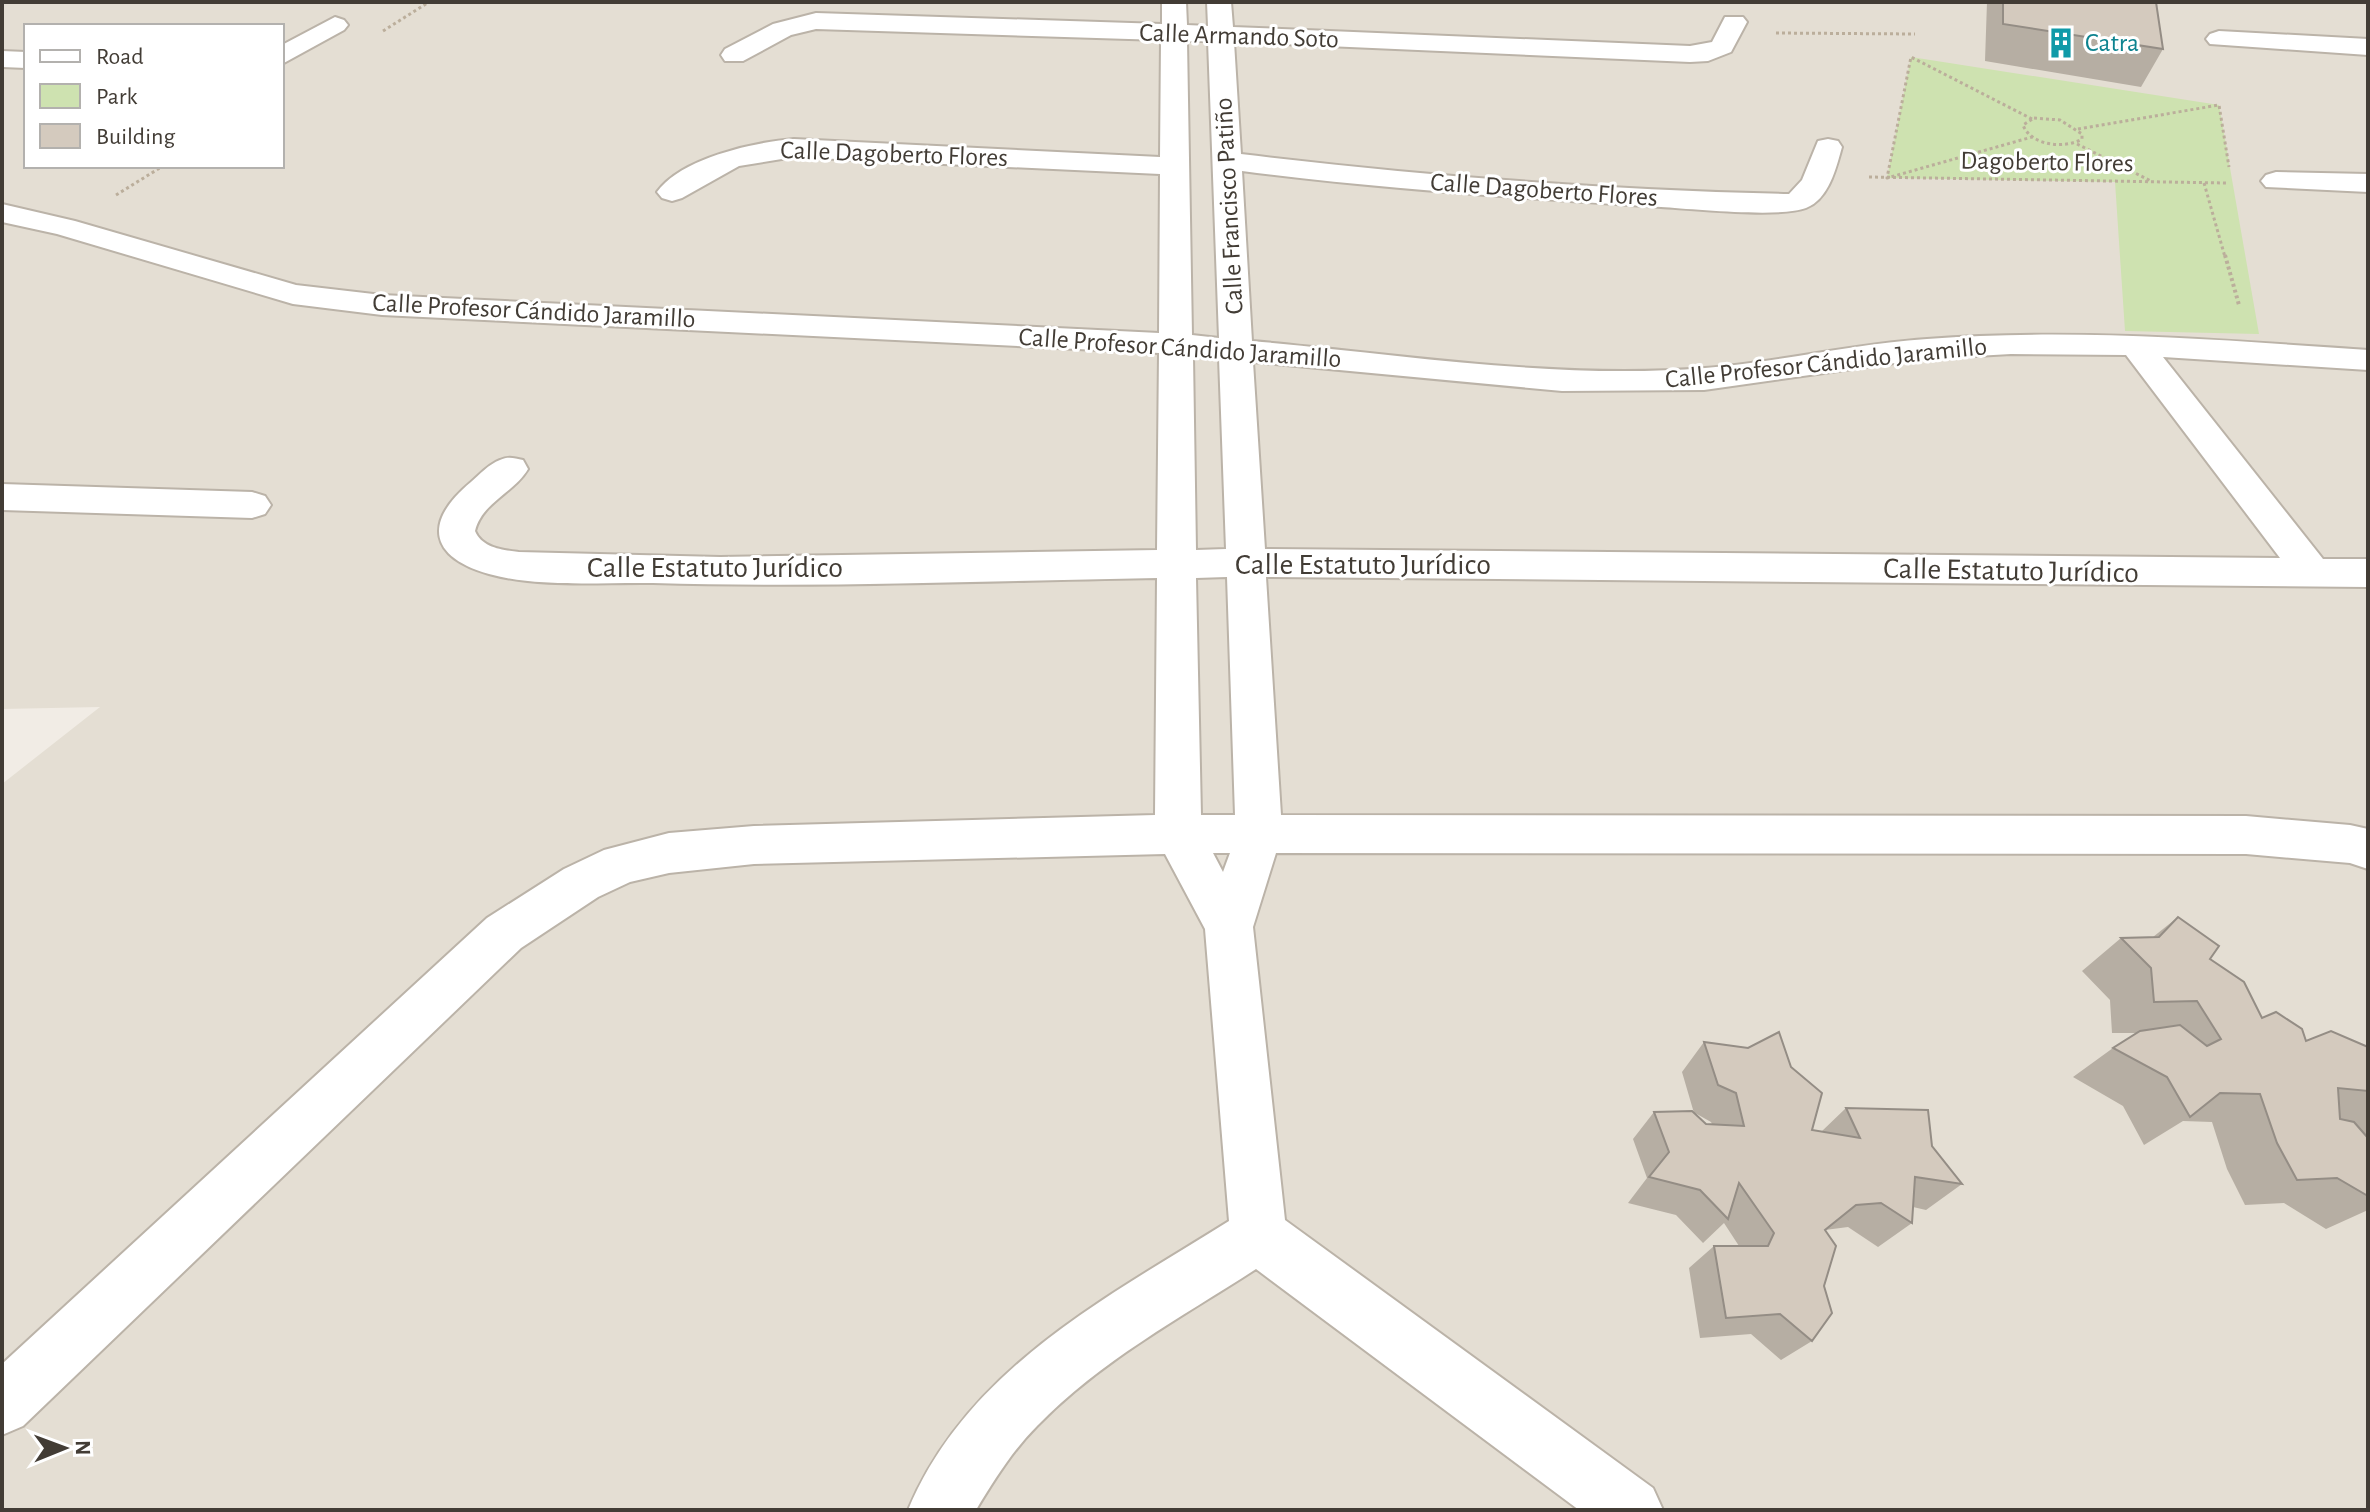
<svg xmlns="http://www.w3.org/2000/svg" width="2370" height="1512" viewBox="0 0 2370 1512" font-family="'Alegreya Sans',sans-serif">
  <rect width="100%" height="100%" fill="#f1ece5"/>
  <path fill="#e4ded3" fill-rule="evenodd" d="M2,2H2368V1510H2V784L100,707L2,709ZM26,26H282V166H26Z"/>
  <path fill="#cee2b0" d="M1911,57L2219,105L2259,334L2125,331L2115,182L1887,178Z"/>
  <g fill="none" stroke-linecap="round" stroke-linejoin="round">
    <g stroke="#bbb3a8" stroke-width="4">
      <path id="minor" d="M1162,2H1186L1187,25L1208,26L1207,2H1231L1233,27L1690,46L1712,42L1725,17H1743L1747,22L1731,52L1708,61L1690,62L1234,42L1241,154C1422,176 1606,190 1789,194L1802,180L1818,141L1828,139L1838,141L1842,147C1836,168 1829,199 1806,208C1781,218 1692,209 1661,207C1521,198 1381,189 1242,171L1252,341C1400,354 1556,380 1705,368C1779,362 1852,344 1927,339C2074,328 2221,340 2368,350V370L2163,357L2323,559H2368V587L1266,577L1281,815L2246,816L2350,825L2368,829V869L2350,863L2246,854L1276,853L1253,927L1285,1220L1653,1488L1663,1510H1579L1256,1269C1182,1317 1100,1361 1037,1426C1013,1450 994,1480 976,1510H908C967,1369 1106,1298 1229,1221L1205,929L1165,854L754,864L669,873L630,882L598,897L521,948L23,1426L2,1435V1364L487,918L564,869L604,850L669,833L754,826L1155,815L1157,578C989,581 821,588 653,583C602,582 538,588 489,574C429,557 423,522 471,482C479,475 489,464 500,460C508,456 514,458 523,460L528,469C514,493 482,502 475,531C482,548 503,550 519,552L720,557L1157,550L1159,353L382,315L293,304L57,234L2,222V204L75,221L296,285L382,295L1159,333L1160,174L794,157L739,166L682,198L672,201L662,198L657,192C681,158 755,142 794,139L1160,157L1161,40L816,29L791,35L743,61H725L721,55L725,49L773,24L816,13L1162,24ZM1187,41H1208L1219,338L1192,335ZM2011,354L2126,355L2280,558L1265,549L1253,362L1562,391L1704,390L1923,359ZM1193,356L1219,358L1226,549L1196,550ZM1227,577L1235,815H1201L1196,578ZM1213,853H1230L1223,872Z
        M335,17L344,20L348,25L344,30L282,64V45Z
        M2219,31L2368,39V55L2210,44L2206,39L2210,34Z
        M2,51L26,52V68L2,67Z
        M2276,172L2368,174V192L2266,187L2261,181L2266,175Z
        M2,484L252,492L265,496L271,505L265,514L252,518L2,510Z"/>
    </g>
    <path stroke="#bbae9b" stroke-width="3" stroke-dasharray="3 3" stroke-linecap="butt" d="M383,31L429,2
      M1776,33L1915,34
      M2034,118L2060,120L2082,134V139C2065,149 2031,146 2023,125Z
      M2032,119L1911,57L1887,178L2032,137
      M2078,129L2219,105L2229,167
      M2077,144L2151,181
      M1869,177L2227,183
      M2204,183L2225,257
      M116,195L163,166"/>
    <path stroke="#bbae9b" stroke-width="4" stroke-dasharray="3 3" stroke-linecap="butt" d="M2225,255L2239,305"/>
    <use href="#minor" fill="#fff" fill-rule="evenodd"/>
  </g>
  <path fill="#b6aea3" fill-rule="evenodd" d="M1987,2H2156L2163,49L2141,87L1985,61Z
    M2178,917L2210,959L2262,1018L2306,1041L2368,1047V1210L2326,1229L2284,1203L2245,1205L2227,1169L2212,1122L2183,1121L2144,1145L2123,1106L2073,1077L2113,1048L2137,1033H2112L2110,1000L2082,971L2121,938L2153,937Z
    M1704,1042L1812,1130L1821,1132L1846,1108L1932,1146L1962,1184L1926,1210L1913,1207L1912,1223L1878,1247L1848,1227L1825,1230L1824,1286L1812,1341L1781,1360L1751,1334L1700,1338L1689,1268L1714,1246H1739L1724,1223L1703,1243L1676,1215L1628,1203L1647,1178L1633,1139L1654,1112L1694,1113L1682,1072ZM1695,1113L1711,1122L1712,1124H1706Z"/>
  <path fill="#d4cabe" stroke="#948d85" stroke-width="2" d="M2003,2H2156L2163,49L2003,24Z
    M2178,917L2219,946L2210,959L2244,982L2262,1018L2276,1012L2302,1029L2306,1041L2331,1031L2368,1047V1091L2338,1088L2340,1119L2354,1122L2368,1138V1196L2337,1178L2297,1180L2277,1143L2260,1094L2220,1093L2190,1117L2167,1077L2113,1048L2140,1031L2180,1025L2207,1046L2221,1039L2197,1001L2154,1002L2151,968L2121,938L2159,937Z
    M1779,1032L1791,1067L1822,1093L1812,1130L1860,1138L1846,1108L1928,1110L1932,1146L1962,1184L1915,1177L1912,1223L1881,1203L1856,1205L1825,1230L1836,1246L1824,1286L1832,1313L1812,1341L1780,1314L1726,1318L1714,1246H1768L1774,1233L1739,1183L1728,1219L1700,1190L1649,1177L1669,1152L1654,1112L1692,1111L1706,1124L1744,1126L1736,1093L1718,1085L1704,1042L1748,1048Z"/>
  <defs>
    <g id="building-bare" transform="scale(2.4)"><path d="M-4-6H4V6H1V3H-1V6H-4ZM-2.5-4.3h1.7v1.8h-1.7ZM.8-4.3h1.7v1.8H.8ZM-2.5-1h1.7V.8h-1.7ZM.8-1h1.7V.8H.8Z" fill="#0f9aa8" stroke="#fff" stroke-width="2.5" paint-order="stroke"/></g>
  </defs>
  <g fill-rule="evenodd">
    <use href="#building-bare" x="2061" y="43"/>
  </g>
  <g text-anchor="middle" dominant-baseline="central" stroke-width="6" stroke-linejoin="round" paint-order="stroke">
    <g font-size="26" fill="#423c35" stroke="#fff">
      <text transform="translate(1239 36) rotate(2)">Calle Armando Soto</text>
      <text transform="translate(894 154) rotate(2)">Calle Dagoberto Flores</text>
      <text transform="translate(2047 162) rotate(1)">Dagoberto Flores</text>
      <text transform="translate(1544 190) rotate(4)">Calle Dagoberto Flores</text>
      <text transform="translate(1229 206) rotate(-93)">Calle Francisco Patiño</text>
      <text transform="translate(534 311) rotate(3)">Calle Profesor Cándido Jaramillo</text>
      <text transform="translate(1180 348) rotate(4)">Calle Profesor Cándido Jaramillo</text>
      <text transform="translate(1826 363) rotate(-6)">Calle Profesor Cándido Jaramillo</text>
    </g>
    <g font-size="26" fill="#0d838f" stroke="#fff" text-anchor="start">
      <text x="2085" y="43">Catra</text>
    </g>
    <g font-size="30" fill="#423c35" stroke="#fff">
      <text x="1363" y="565">Calle Estatuto Jurídico</text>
      <text x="715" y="568">Calle Estatuto Jurídico</text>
      <text transform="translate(2011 571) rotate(1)">Calle Estatuto Jurídico</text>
    </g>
  </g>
  <rect width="2370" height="1512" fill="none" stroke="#423c35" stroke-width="8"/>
  <rect x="24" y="24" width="260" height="144" fill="#ffffff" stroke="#b3b1ae" stroke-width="2"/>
  <rect x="40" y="50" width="40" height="12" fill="#ffffff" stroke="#b3b1ae" stroke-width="2"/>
  <text x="96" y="64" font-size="24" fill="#423c35">Road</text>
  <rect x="40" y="84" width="40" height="24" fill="#cee2b0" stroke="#b3b1ae" stroke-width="2"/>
  <text x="96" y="104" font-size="24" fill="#423c35">Park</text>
  <rect x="40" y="124" width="40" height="24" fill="#d4cabe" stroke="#b3b1ae" stroke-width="2"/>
  <text x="96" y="144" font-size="24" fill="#423c35">Building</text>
  <g transform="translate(64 1448) rotate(89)" stroke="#ffffff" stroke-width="6" paint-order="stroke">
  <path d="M0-6L14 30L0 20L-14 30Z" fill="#423c35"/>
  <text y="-12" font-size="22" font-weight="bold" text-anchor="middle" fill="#423c35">N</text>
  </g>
</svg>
